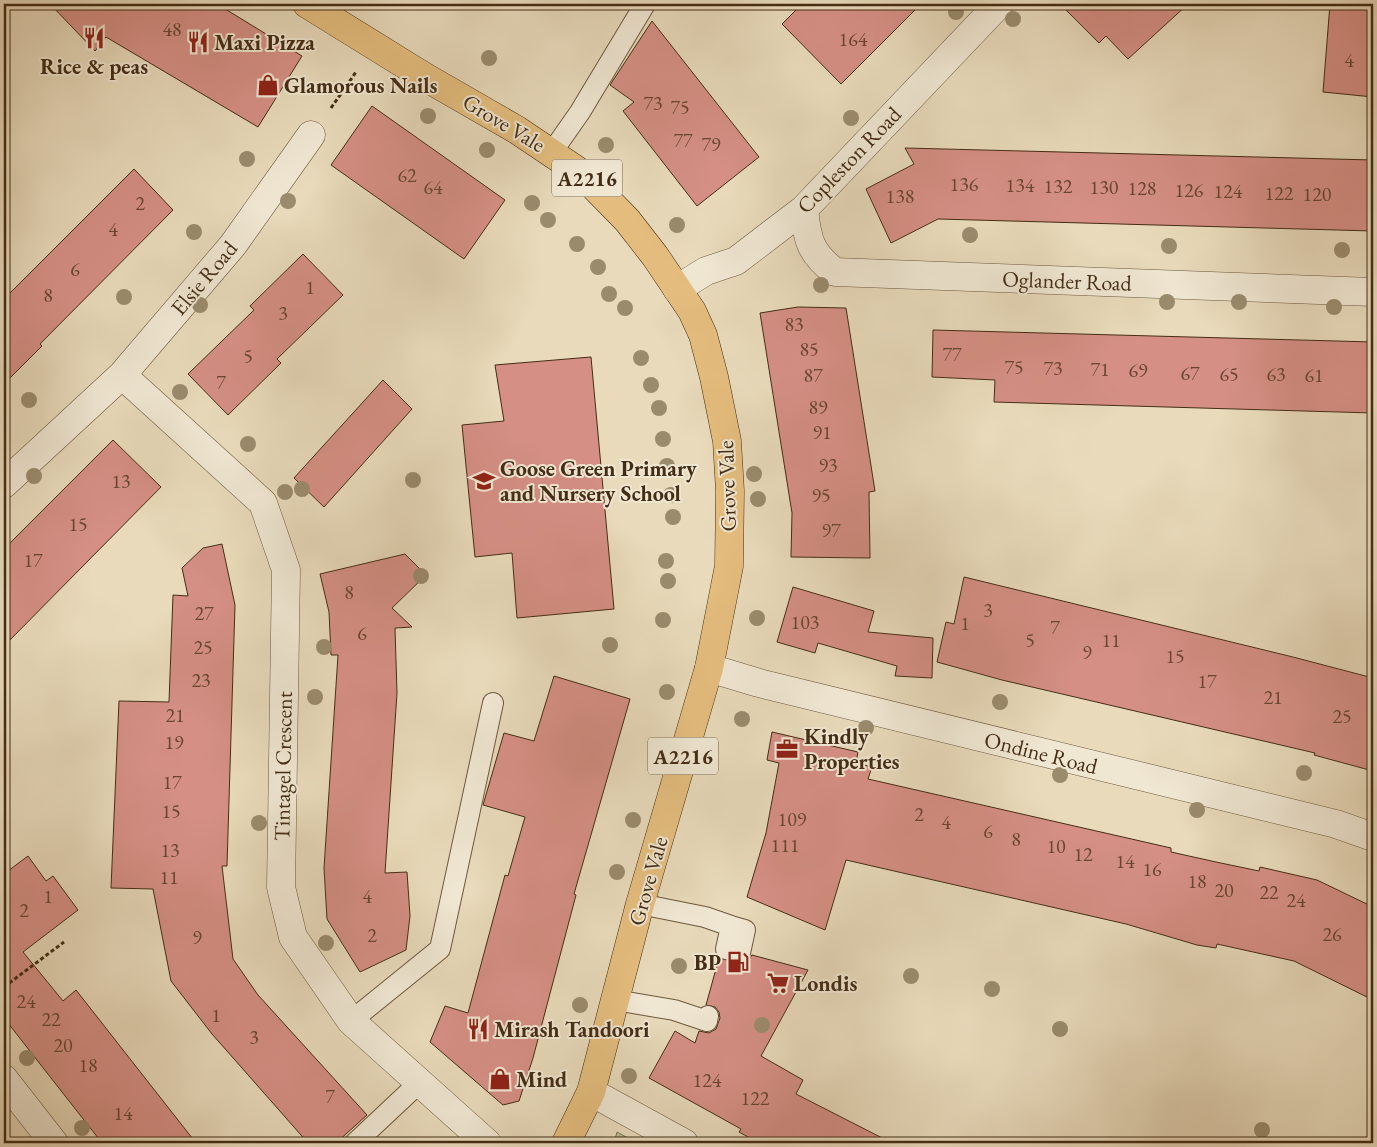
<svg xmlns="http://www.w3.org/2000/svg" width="1377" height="1147" viewBox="0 0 1377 1147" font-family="'EB Garamond',serif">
  <rect width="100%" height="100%" fill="#e8dabb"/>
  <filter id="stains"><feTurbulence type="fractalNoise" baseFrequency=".004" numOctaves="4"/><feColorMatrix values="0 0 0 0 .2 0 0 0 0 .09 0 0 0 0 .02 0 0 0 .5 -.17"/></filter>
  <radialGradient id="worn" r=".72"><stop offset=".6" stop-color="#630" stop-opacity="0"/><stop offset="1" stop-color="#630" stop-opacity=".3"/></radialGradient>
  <path fill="#b9be8e" stroke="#7e7652" d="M617,1132L637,1143H614Z"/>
  <path fill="#d58f85" stroke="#442d15" d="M50,4H217L302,56L258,127L106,37L95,51Z
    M802,4H921L841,84L782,24Z
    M1060,4H1188L1128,59L1106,36L1099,43Z
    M1330,4H1373V97L1323,92Z
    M652,21L759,157L697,206L623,111L634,102L610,85Z
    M372,106L505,200L464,259L331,165Z
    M905,148L1373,160V231L938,219L891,243L866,189L914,164Z
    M134,169L173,210L40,344L42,346L4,384V299Z
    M303,254L343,295L277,359L281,363L228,415L188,374L254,310L250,306Z
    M798,307L846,308L875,491L869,492L870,558L791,557L792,513L760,313Z
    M933,330L1373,342V413L994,402L995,380L932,377Z
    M591,357L614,609L517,618L512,553L475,557L462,425L504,421L495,365Z
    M383,380L412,409L324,507L294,478Z
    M113,440L161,487L4,646V549Z
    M222,544L235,605L227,866H222L233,959L258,995L367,1115L336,1143H308L212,1034L171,981L153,889L111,888L119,701L169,702L173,595L188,596L182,568L203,548Z
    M405,554L426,575L392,608L412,627L395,628L397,693L385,873L407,872L410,916L406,950L360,972L327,919L324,868L338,655H331L329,612L320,574Z
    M964,577L1293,657L1373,678V771L1314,755L1315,753L1002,680L937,662L946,622L954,624Z
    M793,587L874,611L868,632L933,638L932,678L895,676L897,666L818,643L815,653L777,642Z
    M554,676L630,699L574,894L576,895L533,1058L519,1101L503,1105L430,1042L445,1006L468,1013L505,875L508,876L525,817L483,805L504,733L534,741Z
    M772,732L858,752L856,763L872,767L868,779L1171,848V852L1216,862L1259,871L1260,867L1317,880L1373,907V1000L1294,961L1217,944L1216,948L1197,945L1126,924L846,860L825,930L747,897L766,833L779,763L767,760Z
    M28,856L46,881L53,876L78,910L23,952L63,1001L76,990L196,1143H102L4,1018V874Z
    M752,955L808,970L761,1056L803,1080L796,1094L892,1143H759L739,1132L741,1129L649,1078L675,1031L695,1043L699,1031L709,1033L716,1029L720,1018L719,1012L715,1007L706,1005L719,958L743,964L748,961Z"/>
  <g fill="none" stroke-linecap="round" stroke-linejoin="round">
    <g stroke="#6d583e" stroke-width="22">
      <path id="lane" d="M552,152L580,112L645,4
        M640,904L705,917L731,926L726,949
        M731,926L745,930L740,953
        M615,1000L674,1010L707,1021L708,1016
        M351,1021L440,949L493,703
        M355,1143L420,1082"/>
    </g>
    <g stroke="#6d583e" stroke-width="29">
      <path id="street" d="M804,209C807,239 810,253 835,272L1373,292
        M677,289L706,271L736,261L804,209L999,4
        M122,375L263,503L286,570L281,887L293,937L351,1021L487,1143
        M4,484L122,375L233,245L311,135
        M709,668L759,683L1336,824L1373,837
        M4,1079L54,1143
        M591,1092L684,1143"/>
    </g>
    <g stroke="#442d15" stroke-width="29">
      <path id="primary" d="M307,4L425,77L517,130L581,173L627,220L655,256L692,311L703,335L714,377L727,441L730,491L729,566L709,668L640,904L591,1092L566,1143"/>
    </g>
    <path stroke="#442d15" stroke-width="3" stroke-dasharray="4 2.5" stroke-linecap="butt" d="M331,108L356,72
      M4,987L64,942"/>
    <use href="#lane" stroke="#f0e7d3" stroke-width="20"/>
    <use href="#street" stroke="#f0e7d3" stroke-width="28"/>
    <use href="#primary" stroke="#e4bd7e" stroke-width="28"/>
  </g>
  <g fill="#9a8b6d">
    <circle cx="956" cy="12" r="8"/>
    <circle cx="1013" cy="19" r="8"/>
    <circle cx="489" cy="58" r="8"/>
    <circle cx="428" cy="116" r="8"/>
    <circle cx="851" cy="118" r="8"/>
    <circle cx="606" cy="145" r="8"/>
    <circle cx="487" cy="150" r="8"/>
    <circle cx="247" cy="159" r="8"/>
    <circle cx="288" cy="201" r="8"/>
    <circle cx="532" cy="203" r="8"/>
    <circle cx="548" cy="220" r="8"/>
    <circle cx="677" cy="225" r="8"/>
    <circle cx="194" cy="232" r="8"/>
    <circle cx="970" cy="235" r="8"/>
    <circle cx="577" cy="244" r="8"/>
    <circle cx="1169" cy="246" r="8"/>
    <circle cx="1342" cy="250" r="8"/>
    <circle cx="598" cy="267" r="8"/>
    <circle cx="821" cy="285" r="8"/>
    <circle cx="609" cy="294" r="8"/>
    <circle cx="124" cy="297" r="8"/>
    <circle cx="1167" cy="302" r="8"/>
    <circle cx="1239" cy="302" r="8"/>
    <circle cx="200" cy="305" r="8"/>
    <circle cx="1334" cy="307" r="8"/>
    <circle cx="625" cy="308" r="8"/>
    <circle cx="641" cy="358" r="8"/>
    <circle cx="651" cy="385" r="8"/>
    <circle cx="180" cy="392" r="8"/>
    <circle cx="29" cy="400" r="8"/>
    <circle cx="659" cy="408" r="8"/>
    <circle cx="663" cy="439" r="8"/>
    <circle cx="248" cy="444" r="8"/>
    <circle cx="667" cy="466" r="8"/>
    <circle cx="754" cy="474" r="8"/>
    <circle cx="34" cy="476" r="8"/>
    <circle cx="413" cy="480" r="8"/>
    <circle cx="302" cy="489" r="8"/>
    <circle cx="285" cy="492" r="8"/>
    <circle cx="671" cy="495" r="8"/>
    <circle cx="758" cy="499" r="8"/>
    <circle cx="673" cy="517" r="8"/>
    <circle cx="666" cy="561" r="8"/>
    <circle cx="421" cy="576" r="8"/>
    <circle cx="668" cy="581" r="8"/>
    <circle cx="757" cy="618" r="8"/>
    <circle cx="663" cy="620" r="8"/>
    <circle cx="610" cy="645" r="8"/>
    <circle cx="324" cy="647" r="8"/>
    <circle cx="667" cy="692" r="8"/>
    <circle cx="315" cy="697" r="8"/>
    <circle cx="1000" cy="702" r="8"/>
    <circle cx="742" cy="719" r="8"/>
    <circle cx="866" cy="728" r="8"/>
    <circle cx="1304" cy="773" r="8"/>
    <circle cx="1060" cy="775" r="8"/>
    <circle cx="1197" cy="810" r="8"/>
    <circle cx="633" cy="820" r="8"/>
    <circle cx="259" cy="823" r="8"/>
    <circle cx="617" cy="872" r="8"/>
    <circle cx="326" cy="943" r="8"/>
    <circle cx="679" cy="966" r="8"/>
    <circle cx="911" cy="976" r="8"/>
    <circle cx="992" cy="989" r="8"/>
    <circle cx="580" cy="1005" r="8"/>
    <circle cx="762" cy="1025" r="8"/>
    <circle cx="1060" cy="1029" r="8"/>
    <circle cx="27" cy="1058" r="8"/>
    <circle cx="629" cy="1076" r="8"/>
    <circle cx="82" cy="1128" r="8"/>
    <circle cx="1262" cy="1130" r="8"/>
  </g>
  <defs>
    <g id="restaurant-bare" transform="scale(1.725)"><path d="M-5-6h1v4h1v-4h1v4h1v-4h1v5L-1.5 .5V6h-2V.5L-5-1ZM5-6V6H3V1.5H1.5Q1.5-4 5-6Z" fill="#8f2418" stroke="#f0e7d3" stroke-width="2.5" paint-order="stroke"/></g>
    <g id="shop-bare" transform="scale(1.725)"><path d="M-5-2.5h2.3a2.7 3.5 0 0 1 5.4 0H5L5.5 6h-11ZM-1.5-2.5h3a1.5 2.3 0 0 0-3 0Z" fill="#8f2418" stroke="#f0e7d3" stroke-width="2.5" paint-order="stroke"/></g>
    <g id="school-bare" transform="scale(1.725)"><path d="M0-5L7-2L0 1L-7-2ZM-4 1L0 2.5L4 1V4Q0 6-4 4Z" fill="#8f2418" stroke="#f0e7d3" stroke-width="2.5" paint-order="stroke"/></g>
    <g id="office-bare" transform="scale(1.725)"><path d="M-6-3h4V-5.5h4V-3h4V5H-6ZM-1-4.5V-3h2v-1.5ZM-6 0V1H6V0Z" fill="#8f2418" stroke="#f0e7d3" stroke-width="2.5" paint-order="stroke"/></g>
    <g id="fuel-bare" transform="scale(1.725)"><path d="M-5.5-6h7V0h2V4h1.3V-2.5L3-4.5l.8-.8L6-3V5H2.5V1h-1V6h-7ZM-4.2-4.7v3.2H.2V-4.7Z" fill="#8f2418" stroke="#f0e7d3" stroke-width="2.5" paint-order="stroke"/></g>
    <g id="supermarket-bare" transform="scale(1.725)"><path d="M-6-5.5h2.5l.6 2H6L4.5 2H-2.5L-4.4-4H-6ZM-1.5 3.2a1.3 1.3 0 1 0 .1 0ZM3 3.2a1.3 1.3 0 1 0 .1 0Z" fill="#8f2418" stroke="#f0e7d3" stroke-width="2.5" paint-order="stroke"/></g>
  </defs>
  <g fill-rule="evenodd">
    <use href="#restaurant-bare" x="94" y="38"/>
    <use href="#restaurant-bare" x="198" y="42"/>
    <use href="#shop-bare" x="268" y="85"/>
    <use href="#school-bare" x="484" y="481"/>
    <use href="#office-bare" x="787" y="749"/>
    <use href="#fuel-bare" x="738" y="962"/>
    <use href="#supermarket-bare" x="778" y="983"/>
    <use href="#restaurant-bare" x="478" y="1029"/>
    <use href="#shop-bare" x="500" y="1079"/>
  </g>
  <g text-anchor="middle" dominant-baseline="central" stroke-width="4" stroke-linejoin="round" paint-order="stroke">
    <g font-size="20" fill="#684631">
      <text x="172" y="29">48</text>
      <text x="853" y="39">164</text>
      <text x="1349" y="60">4</text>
      <text x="653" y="103">73</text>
      <text x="680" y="107">75</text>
      <text x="683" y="140">77</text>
      <text x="711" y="144">79</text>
      <text x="407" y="175">62</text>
      <text x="964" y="184">136</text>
      <text x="1020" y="185">134</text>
      <text x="1058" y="186">132</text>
      <text x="433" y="187">64</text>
      <text x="1104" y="187">130</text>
      <text x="1142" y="188">128</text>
      <text x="1189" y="190">126</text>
      <text x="1228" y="191">124</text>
      <text x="1279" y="193">122</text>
      <text x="1317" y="194">120</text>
      <text x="900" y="196">138</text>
      <text x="140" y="203">2</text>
      <text x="113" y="229">4</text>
      <text x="75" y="269">6</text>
      <text x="310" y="287">1</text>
      <text x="48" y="295">8</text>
      <text x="283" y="313">3</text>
      <text x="794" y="324">83</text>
      <text x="809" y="349">85</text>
      <text x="952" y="354">77</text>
      <text x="248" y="356">5</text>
      <text x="1014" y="367">75</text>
      <text x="1053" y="368">73</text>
      <text x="1100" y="369">71</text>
      <text x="1138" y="370">69</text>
      <text x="1190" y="373">67</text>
      <text x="1229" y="374">65</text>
      <text x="1276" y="374">63</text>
      <text x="813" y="375">87</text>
      <text x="1314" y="375">61</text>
      <text x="221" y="382">7</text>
      <text x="818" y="407">89</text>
      <text x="822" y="432">91</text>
      <text x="828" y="465">93</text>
      <text x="121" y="481">13</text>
      <text x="821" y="495">95</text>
      <text x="78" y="524">15</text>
      <text x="831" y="530">97</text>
      <text x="33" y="560">17</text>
      <text x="349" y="592">8</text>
      <text x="988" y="610">3</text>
      <text x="204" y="613">27</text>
      <text x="805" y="622">103</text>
      <text x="965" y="623">1</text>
      <text x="1055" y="627">7</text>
      <text x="362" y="633">6</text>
      <text x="1030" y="640">5</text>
      <text x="1111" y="640">11</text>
      <text x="203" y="647">25</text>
      <text x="1087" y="652">9</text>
      <text x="1175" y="656">15</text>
      <text x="201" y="680">23</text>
      <text x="1207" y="681">17</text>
      <text x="1273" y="697">21</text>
      <text x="175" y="715">21</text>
      <text x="1342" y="716">25</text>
      <text x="174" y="742">19</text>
      <text x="172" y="782">17</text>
      <text x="171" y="811">15</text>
      <text x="919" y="814">2</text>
      <text x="792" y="819">109</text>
      <text x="946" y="822">4</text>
      <text x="988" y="831">6</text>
      <text x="1016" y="839">8</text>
      <text x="785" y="845">111</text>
      <text x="1056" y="846">10</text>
      <text x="170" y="850">13</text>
      <text x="1083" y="854">12</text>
      <text x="1125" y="861">14</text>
      <text x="1152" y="869">16</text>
      <text x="169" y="877">11</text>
      <text x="1197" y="881">18</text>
      <text x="1224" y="890">20</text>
      <text x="1269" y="892">22</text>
      <text x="48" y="896">1</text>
      <text x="367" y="896">4</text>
      <text x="1296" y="900">24</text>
      <text x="24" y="910">2</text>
      <text x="1332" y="934">26</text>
      <text x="372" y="935">2</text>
      <text x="197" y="937">9</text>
      <text x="26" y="1001">24</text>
      <text x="216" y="1015">1</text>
      <text x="51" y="1019">22</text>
      <text x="254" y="1037">3</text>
      <text x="63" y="1045">20</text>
      <text x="88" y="1065">18</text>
      <text x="707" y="1080">124</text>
      <text x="330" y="1096">7</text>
      <text x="755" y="1098">122</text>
      <text x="123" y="1113">14</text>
    </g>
    <g fill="#f0e7d3" stroke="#78654e" stroke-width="1">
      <rect x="552" y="159.5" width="70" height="37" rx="4"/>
      <rect x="648" y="737.5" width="70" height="37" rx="4"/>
    </g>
    <g font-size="21" font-weight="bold" fill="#442d15">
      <text x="587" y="178">A2216</text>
      <text x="683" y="756">A2216</text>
    </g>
    <g font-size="22" font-weight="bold" fill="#442d15" stroke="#f0e7d3" text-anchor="start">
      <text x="214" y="42">Maxi Pizza</text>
      <text x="94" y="66" text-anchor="middle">Rice &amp; peas</text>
      <text x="284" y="85">Glamorous Nails</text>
      <text x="500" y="468">Goose Green Primary<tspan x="500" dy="25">and Nursery School</tspan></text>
      <text x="804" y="736">Kindly<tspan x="804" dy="25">Properties</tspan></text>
      <text x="721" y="962" text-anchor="end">BP</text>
      <text x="794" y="983">Londis</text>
      <text x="494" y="1029">Mirash Tandoori</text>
      <text x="516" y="1079">Mind</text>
    </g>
    <g font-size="22" fill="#442d15" stroke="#f0e7d3">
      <text transform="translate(504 123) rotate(31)">Grove Vale</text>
      <text transform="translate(849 160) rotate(-46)">Copleston Road</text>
      <text transform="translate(204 278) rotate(-50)">Elsie Road</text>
      <text transform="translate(1067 281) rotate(2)">Oglander Road</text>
      <text transform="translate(727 486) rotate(-92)">Grove Vale</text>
      <text transform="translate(1041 753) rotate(14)">Ondine Road</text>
      <text transform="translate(283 766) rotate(-89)">Tintagel Crescent</text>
      <text transform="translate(648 881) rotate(-74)">Grove Vale</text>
    </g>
  </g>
  <rect width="1377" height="1147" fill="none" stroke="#e8dabb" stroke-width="20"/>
  <rect x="5" y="5" width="1367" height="1137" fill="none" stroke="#442d15" stroke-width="2.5"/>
  <rect x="10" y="10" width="1357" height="1127" fill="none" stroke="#442d15"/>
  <rect width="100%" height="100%" filter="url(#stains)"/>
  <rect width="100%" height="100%" fill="url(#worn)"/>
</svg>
